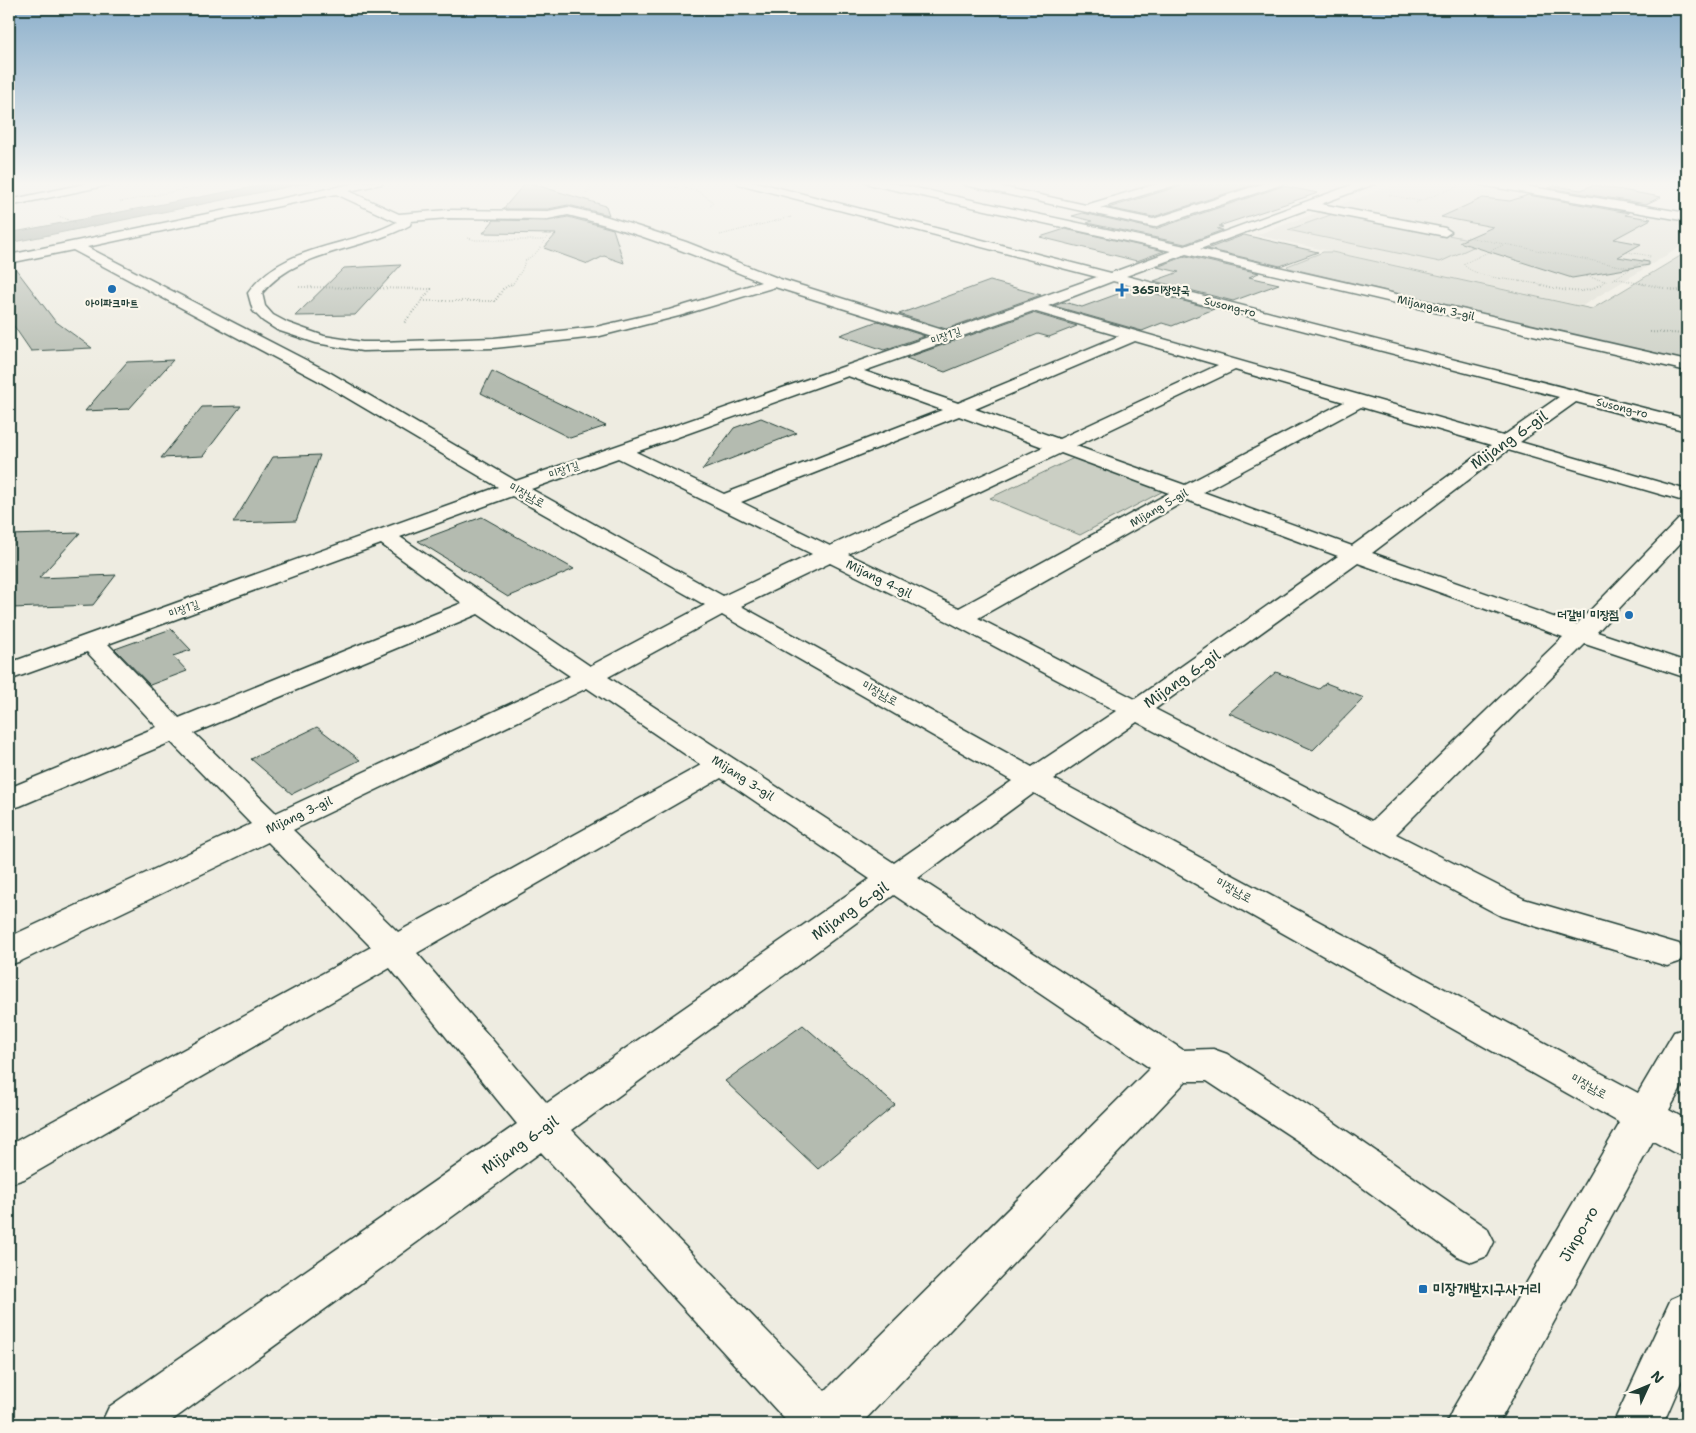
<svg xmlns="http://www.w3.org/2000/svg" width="1696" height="1433" viewBox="0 0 1696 1433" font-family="'Shantell Sans','Poor Story',sans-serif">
  <rect width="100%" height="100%" fill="#eeece1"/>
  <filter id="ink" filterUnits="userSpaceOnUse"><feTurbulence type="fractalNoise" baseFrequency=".02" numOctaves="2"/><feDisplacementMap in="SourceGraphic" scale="10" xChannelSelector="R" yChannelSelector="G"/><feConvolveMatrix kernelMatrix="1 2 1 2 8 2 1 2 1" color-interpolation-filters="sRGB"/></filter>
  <g filter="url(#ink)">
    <path fill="#ddddd2" d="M1403,182H1468L1687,219V243L1582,306L1256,235Z"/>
    <path fill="#cbcfc4" stroke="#75867c" d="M1336,213L1484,242L1440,262L1288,230Z
      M1323,252H1332L1592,309L1687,252V361L1289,268L1287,266Z
      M1076,457L1165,490L1080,535L990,498Z"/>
    <path fill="#9fa89f" stroke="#6c7d74" d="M279,182H312L9,243V233Z"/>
    <path fill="#b4bbb0" stroke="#1f3d34" d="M526,182L606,206L609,215L568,205L548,209H503Z
      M1183,182H1262L1153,217L1108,208L1180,186Z
      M1593,185L1661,197L1646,204L1548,188L1555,186L1581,190Z
      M1283,186L1318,193L1219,226L1223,227L1217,229L1223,230L1185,244L1087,223L1092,221L1072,216L1083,213L1155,229Z
      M1528,195L1629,213L1625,215L1651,219L1614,239L1641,244L1618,257L1649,262V265L1572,278L1459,242L1493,227L1441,217L1483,198L1510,201Z
      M568,217L613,229L624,263L604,256L588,264L544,248L556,234L483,233L494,220L548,221Z
      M1065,229L1164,251L1137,261L1040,237Z
      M1244,235L1318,252L1280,266L1207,249Z
      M1186,256L1259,273L1249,277L1279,284L1233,301L1154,281L1179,272L1157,267Z
      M12,264L55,321L92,348L31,351L9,319V265Z
      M401,265L355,315L295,316L344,268Z
      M990,281L1041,295L946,329L899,314Z
      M1134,288L1214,309L1172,326L1162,323L1142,331L1054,306L1064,302L1082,307Z
      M1033,313L1077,326L1049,337L1038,334L945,372L906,358Z
      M878,321L925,336L884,350L840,335Z
      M173,360L129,409L85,411L127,362Z
      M492,371L606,426L570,438L481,393Z
      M241,406L203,456L161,458L202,407Z
      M761,418L797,433L702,470L734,428Z
      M320,455L296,521L233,523L273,457Z
      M482,517L574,569L508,597L418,541Z
      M80,533L39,578L116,575L93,605L12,608L9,612V535Z
      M171,629L191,650L173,656L187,671L150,685L115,649Z
      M1276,672L1319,689L1326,683L1364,698L1313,750L1229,713Z
      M317,727L360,760L292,794L251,759Z
      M803,1025L895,1105L818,1169L725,1081Z"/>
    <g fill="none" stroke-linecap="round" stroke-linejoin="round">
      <g stroke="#1f3d34" stroke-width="3">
        <path id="minor" d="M93,182H115L109,185L9,206V200Z
          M361,182H383L381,184L349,191L399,214L448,210L548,211L568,207L605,216L686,242L780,279L946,331L1097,277L739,184L737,182H756L1111,273L1171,251L872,185L866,182H888L1185,246L1360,182H1376L1374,184L1321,204L1445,228L1451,232L1445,236L1308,209L1200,249L1687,361V371L1186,254L1126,276L1687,419V431L1576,402L1520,442L1687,490V502L1508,450L1372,553L1576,625L1679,519L1687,518V536L1597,632L1687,662V678L1585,644L1396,834L1524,899L1679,944L1684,953L1679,962L1667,966L1501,916L1137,722L1054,779L1638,1093L1674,1032L1687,1028V1078L1669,1110L1687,1120V1157L1673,1152L1653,1141L1498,1424H1446L1454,1407L1620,1123L1034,793L918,878L1183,1050L1213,1049L1227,1054L1332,1121L1487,1228L1494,1242L1487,1256L1472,1262L1457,1256L1304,1145L1207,1081H1186L861,1424H789L541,1152L167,1424H101L109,1407L517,1124L390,968L24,1179L9,1184V1145L371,947L268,842L21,961L9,965V937L251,824L171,742L20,806L9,809V788L157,727L87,652L9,680V663L498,487L317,380L73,250L9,263V255ZM336,194L397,222C348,248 282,244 248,293L253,311L263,321L277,330L316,343L362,351L494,348L596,337L679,316L775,287L931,336L516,481L329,372L87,247ZM568,215C635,231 698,256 761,282L669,310L596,327L494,338L380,342H362L324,336L288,323L273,315L265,306L262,293C298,249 363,251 410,225L411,221L448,218L548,219ZM1113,281L1559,397L1503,436L1048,306ZM1033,311L1119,336L958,403L864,371ZM1135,341L1218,365L1059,439L975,409ZM1235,370L1344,402L1185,485L1076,446ZM848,376L942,410L724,494L636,452ZM1361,407L1491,445L1352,546L1203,492ZM959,416L1043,447L830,546L741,502ZM1061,453L1169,493L959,608L848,554ZM618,458L812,554L723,596L531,489ZM512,496L705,605L590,666L400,537ZM1187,500L1338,556L1135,699L978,618ZM381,544L462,603L179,718L108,644ZM830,563L951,623L1116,711L1032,767L741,606ZM1358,563L1563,637L1372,821L1155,709ZM478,614L570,676L276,813L194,733ZM722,615L1012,781L894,863L608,677ZM587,688L701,765L398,932L293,830ZM721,778L870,879L547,1103L417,953ZM894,895L1150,1068L825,1391L572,1130Z
          M959,182H980L1086,205L1163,182H1181L1179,184L1100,208L1153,219L1268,182H1285L1283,184L1154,227L965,185Z
          M1475,182H1501L1687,213V221L1481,185Z
          M1687,1292V1368L1663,1424H1613L1671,1299Z"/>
      </g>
      <path stroke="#1f3d34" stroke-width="1" stroke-dasharray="0.5 2" stroke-linecap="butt" d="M628,182L695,190L707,197L713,202L710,207
        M586,193L596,182
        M1389,195L1420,201L1416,203
        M1420,201L1459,186
        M120,202L222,182
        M58,216L75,222
        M720,235L791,217
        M1467,237L1631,268
        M468,238L475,240H544
        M1505,244L1463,264C1477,280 1519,279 1541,285
        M1585,276L1609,282L1651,256L1627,252
        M1615,278L1646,285
        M512,285L522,270L525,261L536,253L548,237
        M1600,285L1605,281"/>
      <path stroke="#1f3d34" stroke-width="2" stroke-dasharray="0.5 2.5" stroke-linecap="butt" d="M1536,283C1557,289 1583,298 1602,283
        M1640,283L1687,293
        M299,287L431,289L404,323
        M1678,290L1687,287
        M422,301H495L503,289L513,283
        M1650,332L1687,334"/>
      <use href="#minor" fill="#fbf7ec" fill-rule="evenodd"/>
    </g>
  </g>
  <linearGradient id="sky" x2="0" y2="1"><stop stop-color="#8bafcb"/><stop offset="0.48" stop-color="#f7f6f2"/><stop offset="1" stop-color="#f7f6f2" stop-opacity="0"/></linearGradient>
  <rect width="1696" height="383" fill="url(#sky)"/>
  <g fill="#1f6fb2" stroke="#fbf7ec" stroke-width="2">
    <circle cx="112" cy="289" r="5"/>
    <path d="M1119.5 282.5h5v5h5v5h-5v5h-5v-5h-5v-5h5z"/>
    <circle cx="1629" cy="615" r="5"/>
    <rect x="1418" y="1284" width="10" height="10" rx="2.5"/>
  </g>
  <g text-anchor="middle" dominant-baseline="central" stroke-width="4.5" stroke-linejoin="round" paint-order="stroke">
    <g font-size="11" font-weight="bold" fill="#1f3d34" stroke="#fbf7ec" text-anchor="start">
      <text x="1132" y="290">365미장약국</text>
      <text x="112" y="303" text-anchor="middle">아이파크마트</text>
    </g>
    <g font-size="11" fill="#1f3d34" stroke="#fbf7ec">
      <text transform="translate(1230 307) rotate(14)">Susong-ro</text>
      <text transform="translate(1436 308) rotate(13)">Mijangan 3-gil</text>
      <text transform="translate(946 336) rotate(-19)">미장1길</text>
      <text transform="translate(1622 408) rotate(14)">Susong-ro</text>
      <text transform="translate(564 470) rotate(-19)">미장1길</text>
      <text transform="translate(1159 508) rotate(-30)">Mijang 5-gil</text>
      <text transform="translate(184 609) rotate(-20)">미장1길</text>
    </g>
    <g font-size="12" fill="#1f3d34" stroke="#fbf7ec">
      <text transform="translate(527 495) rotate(29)">미장남로</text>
      <text transform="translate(879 579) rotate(26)">Mijang 4-gil</text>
      <text transform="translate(880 693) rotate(29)">미장남로</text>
      <text transform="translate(743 778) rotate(33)">Mijang 3-gil</text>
      <text transform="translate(299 815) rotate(-25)">Mijang 3-gil</text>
      <text transform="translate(1234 890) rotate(29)">미장남로</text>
      <text transform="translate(1589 1086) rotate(29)">미장남로</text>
    </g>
    <g font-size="12" font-weight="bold" fill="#1f3d34" stroke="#fbf7ec" text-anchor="end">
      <text x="1619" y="615">더갈비 미장점</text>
    </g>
    <g font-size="15" fill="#1f3d34" stroke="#fbf7ec">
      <text transform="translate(1509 440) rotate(-35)">Mijang 6-gil</text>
      <text transform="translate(1182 679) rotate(-35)">Mijang 6-gil</text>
      <text transform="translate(850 911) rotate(-35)">Mijang 6-gil</text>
      <text transform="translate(520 1145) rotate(-35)">Mijang 6-gil</text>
      <text transform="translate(1579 1234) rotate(-60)">Jinpo-ro</text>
    </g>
    <g font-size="15" font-weight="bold" fill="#1f3d34" stroke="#fbf7ec" text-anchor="start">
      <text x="1433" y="1289">미장개발지구사거리</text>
    </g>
  </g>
  <rect width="1696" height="1433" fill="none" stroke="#fbf7ec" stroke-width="30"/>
  <rect x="15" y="15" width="1666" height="1403" fill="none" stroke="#1f3d34" stroke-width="2" filter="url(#ink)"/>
  <g transform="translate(1648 1386) rotate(46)" stroke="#fbf7ec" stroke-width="4" paint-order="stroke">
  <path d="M0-4L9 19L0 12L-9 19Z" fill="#1f3d34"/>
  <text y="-8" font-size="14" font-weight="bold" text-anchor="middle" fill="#1f3d34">N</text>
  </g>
</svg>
